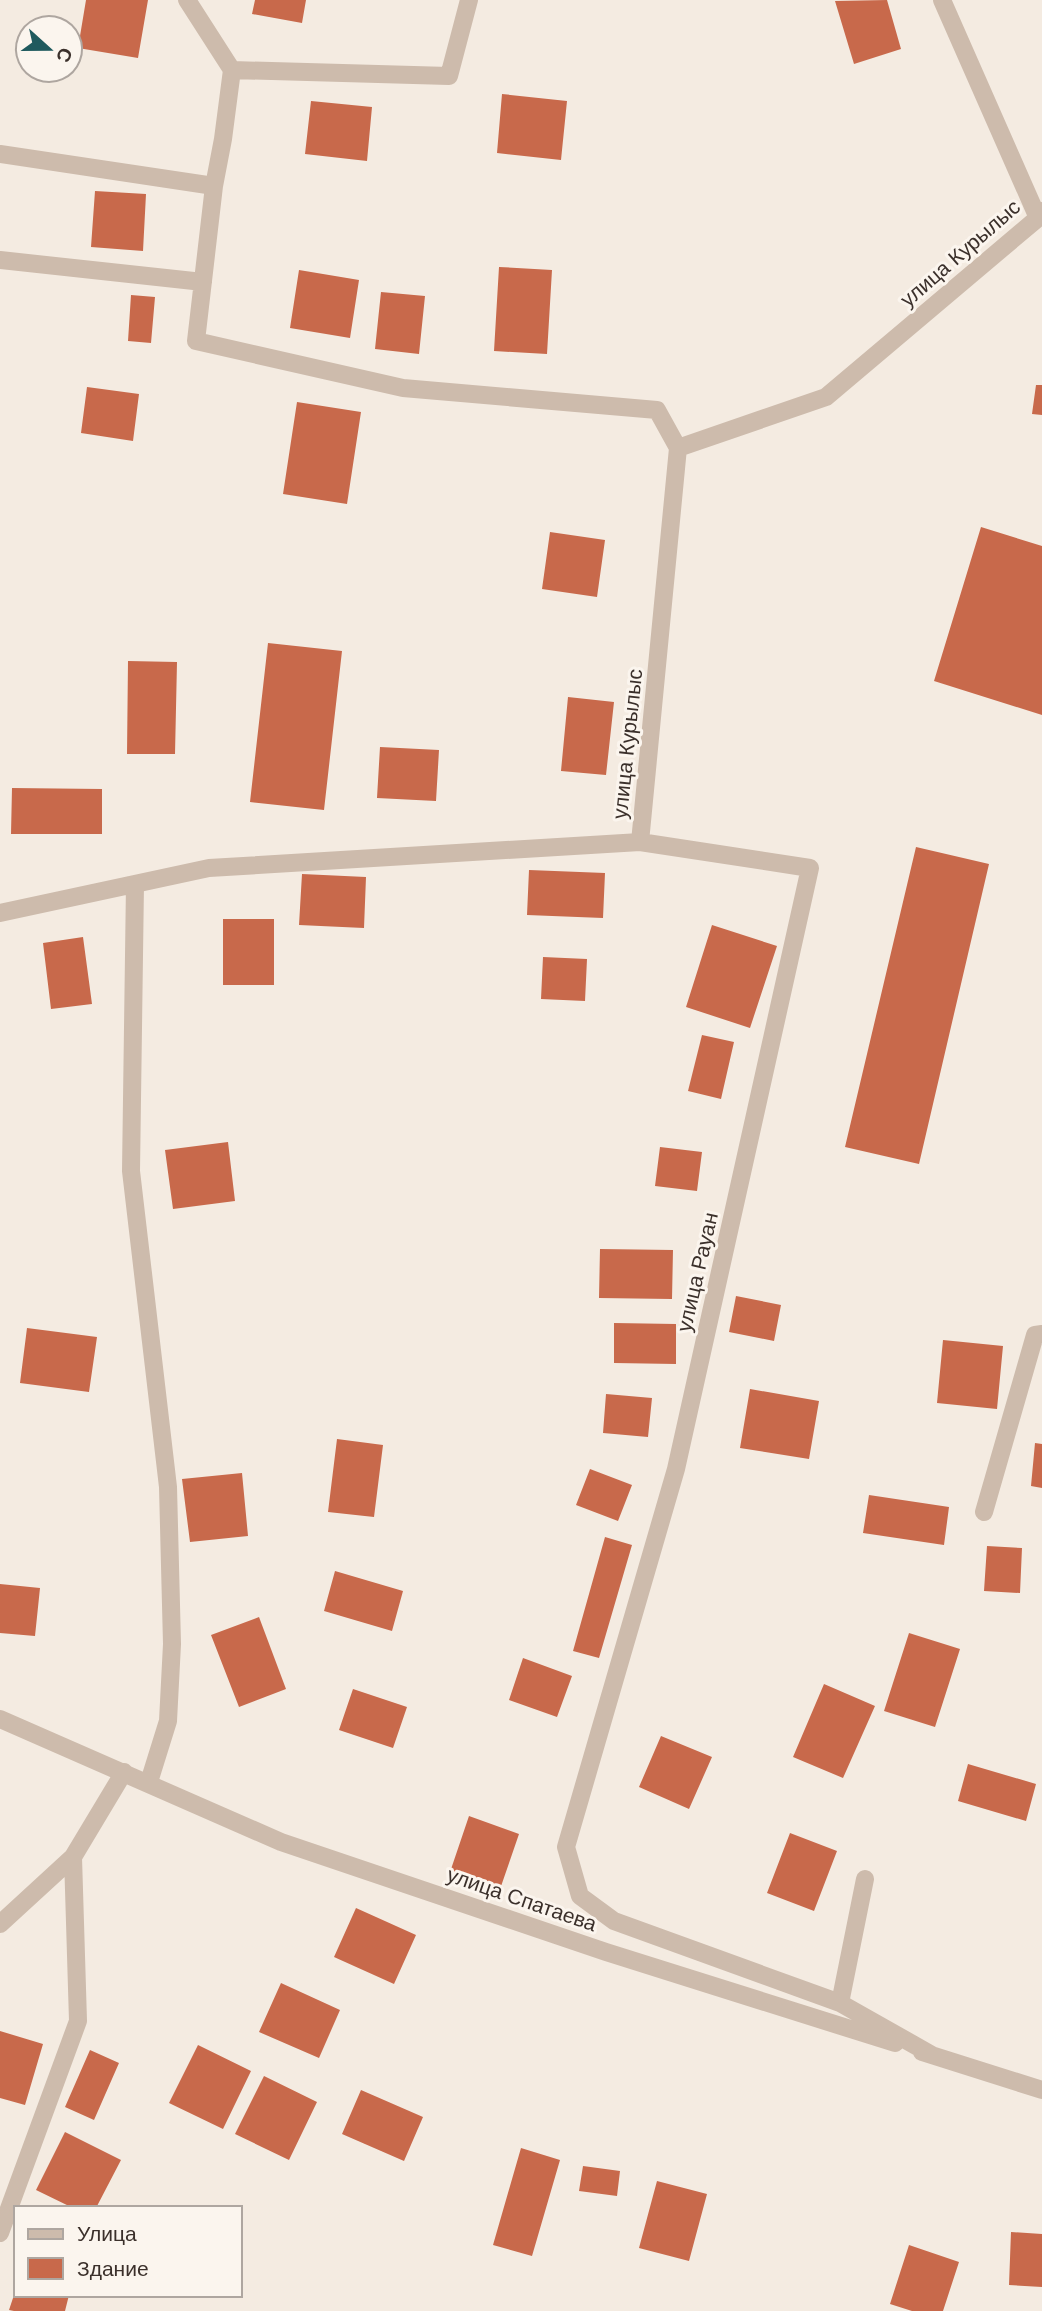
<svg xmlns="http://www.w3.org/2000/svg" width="1042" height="2311" viewBox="0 0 1042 2311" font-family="Helvetica,sans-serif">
  <rect width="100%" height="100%" fill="#f4ebe1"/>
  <path fill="#c8694b" d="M86,0H148L138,58L78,48Z
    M255,0H306L302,23L252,14Z
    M887,0L901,49L854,64L835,1Z
    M502,94L567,101L561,160L497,153Z
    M311,101L372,107L367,161L305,154Z
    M95,191L146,194L143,251L91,247Z
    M499,267L552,270L547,354L494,351Z
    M299,270L359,280L350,338L290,328Z
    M381,292L425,296L419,354L375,349Z
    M131,295L155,297L151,343L128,341Z
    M1036,385H1042V415L1032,414Z
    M87,387L139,394L133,441L81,433Z
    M297,402L361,412L347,504L283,494Z
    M981,527L1042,546V715L934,681Z
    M550,532L605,540L597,597L542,589Z
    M268,643L342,651L324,810L250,802Z
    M128,661L177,662L175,754H127Z
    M568,697L614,702L606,775L561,771Z
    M380,747L439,750L436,801L377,798Z
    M12,788L102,789V834H11Z
    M916,847L989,864L919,1164L845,1147Z
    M529,870L605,873L603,918L527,915Z
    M302,874L366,877L364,928L299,925Z
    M223,919H274V985H223Z
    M712,925L777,946L750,1028L686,1007Z
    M83,937L92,1004L51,1009L43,943Z
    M543,957L587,959L585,1001L541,999Z
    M702,1035L734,1042L721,1099L688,1091Z
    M228,1142L235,1201L173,1209L165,1150Z
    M660,1147L702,1152L697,1191L655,1186Z
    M600,1249L673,1250L672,1299L599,1298Z
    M736,1296L781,1305L774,1341L729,1332Z
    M614,1323L676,1324V1364L614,1363Z
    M27,1328L97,1337L89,1392L20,1383Z
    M943,1340L1003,1346L997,1409L937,1403Z
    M750,1389L819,1401L809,1459L740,1448Z
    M606,1394L652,1398L648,1437L603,1433Z
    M337,1439L383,1445L374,1517L328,1512Z
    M1035,1443L1042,1444V1488L1031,1486Z
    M590,1469L632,1485L618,1521L576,1505Z
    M242,1473L248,1536L190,1542L182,1479Z
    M869,1495L949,1507L944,1545L863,1533Z
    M605,1537L632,1545L599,1658L573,1651Z
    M987,1546L1022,1548L1020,1593L984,1591Z
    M335,1571L403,1591L392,1631L324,1611Z
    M0,1584L40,1588L35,1636L0,1633Z
    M259,1617L286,1689L239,1707L211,1635Z
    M909,1633L960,1649L935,1727L884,1711Z
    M523,1658L572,1676L557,1717L509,1700Z
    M824,1684L875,1706L843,1778L793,1757Z
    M353,1689L407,1707L393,1748L339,1730Z
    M661,1736L712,1757L689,1809L639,1787Z
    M968,1764L1036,1784L1026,1821L958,1801Z
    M469,1816L519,1834L498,1895L448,1878Z
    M790,1833L837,1851L814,1911L767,1893Z
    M356,1908L416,1935L394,1984L334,1957Z
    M281,1983L340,2010L319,2058L259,2032Z
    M0,2031L43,2044L25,2105L0,2098Z
    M198,2045L251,2071L223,2129L169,2103Z
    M90,2050L119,2063L94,2120L65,2107Z
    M264,2076L317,2102L289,2160L235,2134Z
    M361,2090L423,2117L404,2161L342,2134Z
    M65,2132L121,2160L96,2208H73L36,2190Z
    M521,2148L560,2160L532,2256L493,2245Z
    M583,2166L620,2171L617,2196L579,2191Z
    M657,2181L707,2194L689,2261L639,2248Z
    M1011,2232L1042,2234V2287L1009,2285Z
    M909,2245L959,2262L943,2311H912L890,2304Z
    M16,2289V2295H69L65,2311H14L9,2310Z"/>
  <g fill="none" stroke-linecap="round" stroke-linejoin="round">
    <path stroke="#cdbbac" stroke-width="18" d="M187,0L232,70L223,139L214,186L196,341L403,388L657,410L678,448
      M942,0L1038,218
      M232,70L449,76L469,0
      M0,154L214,186
      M0,260L203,282
      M640,842L810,868L676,1469L566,1847L580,1896L614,1921L840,2003L932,2055
      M135,884L131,1171L168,1487L172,1644L168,1721L149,1782
      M0,913L209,868L640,842L678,448L826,397L1038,218L1042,211
      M984,1512L1035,1335L1042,1334
      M0,1719L281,1842L606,1952L895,2043
      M0,1924L73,1857
      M840,2003L865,1879
      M922,2052L1042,2090
      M0,2233L78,2021L73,1857L124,1772"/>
  </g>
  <g text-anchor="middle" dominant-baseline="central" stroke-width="6" stroke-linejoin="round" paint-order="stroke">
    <g font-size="21" fill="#3b302b" stroke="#fbf5ee">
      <text transform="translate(960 253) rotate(-41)">улица Курылыс</text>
      <text transform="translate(627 744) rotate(-84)">улица Курылыс</text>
      <text transform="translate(697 1272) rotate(-77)">улица Рауан</text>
      <text transform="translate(522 1899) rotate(19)">улица Спатаева</text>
    </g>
  </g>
  <rect x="14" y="2206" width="228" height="91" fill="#fbf5ee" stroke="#aea6a0" stroke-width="2"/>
  <rect x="28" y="2229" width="35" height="10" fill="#cdbbac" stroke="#aea6a0" stroke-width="2"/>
  <text x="77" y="2241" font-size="21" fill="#3b302b">Улица</text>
  <rect x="28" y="2258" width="35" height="21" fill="#c8694b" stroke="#aea6a0" stroke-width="2"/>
  <text x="77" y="2276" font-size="21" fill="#3b302b">Здание</text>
  <g transform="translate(49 49) rotate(111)"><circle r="33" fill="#fbf5ee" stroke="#aea6a0" stroke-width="2"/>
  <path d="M0-5L12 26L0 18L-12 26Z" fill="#1f5a5e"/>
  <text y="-10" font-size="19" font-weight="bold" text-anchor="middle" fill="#3b302b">С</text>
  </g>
</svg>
